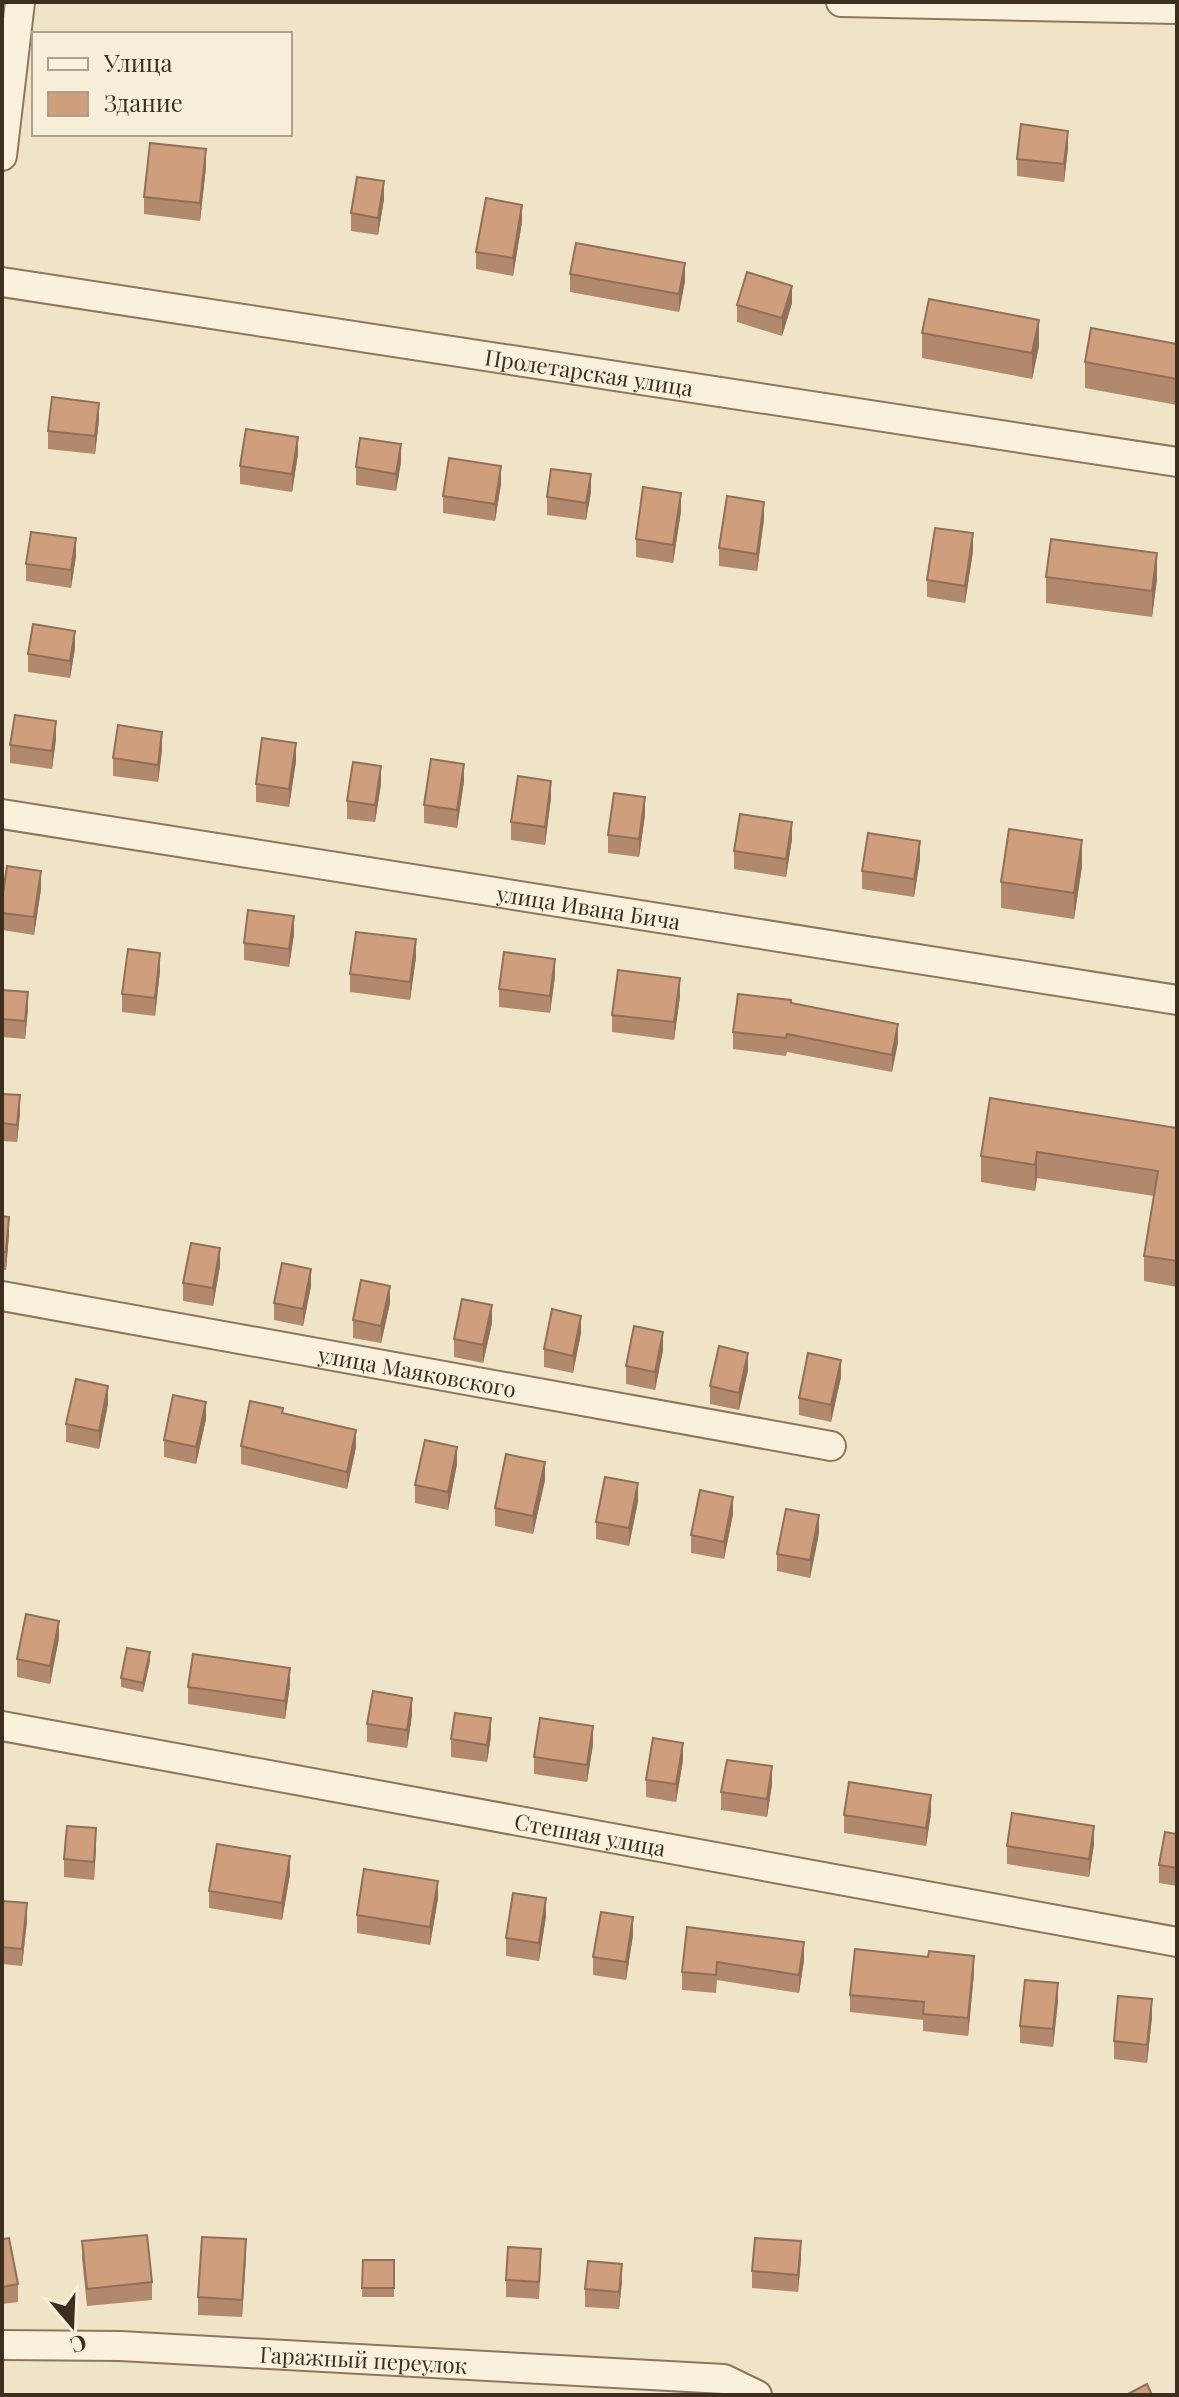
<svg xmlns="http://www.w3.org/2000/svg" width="1179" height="2397" viewBox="0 0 1179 2397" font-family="'Playfair Display',serif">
  <rect width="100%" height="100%" fill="#f0e4c8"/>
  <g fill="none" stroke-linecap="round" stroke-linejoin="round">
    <g stroke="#8d765c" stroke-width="32">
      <g id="minor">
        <path d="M841,2L1177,9"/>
        <path d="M2,156L20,2"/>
        <path id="s1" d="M2,282L1177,462"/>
        <path id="s2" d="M2,814L1177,1000"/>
        <path id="s3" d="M2,1296L831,1446"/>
        <path id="s4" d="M2,1726L1177,1942"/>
        <path id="s5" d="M2,2345L120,2346L724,2379L757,2395"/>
      </g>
    </g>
    <use href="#minor" stroke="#faf1dc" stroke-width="28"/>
  </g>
  <path fill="#b2896c" d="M1068,148L1064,182L1017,176V159Z
    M206,167L200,221L144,214V197Z
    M384,199L378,235L351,231V213Z
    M522,222L513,276L476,269V252Z
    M570,274L685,281L679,312L570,292Z
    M792,303L782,336L737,322V305Z
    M922,333L1039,346L1032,379L922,358Z
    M1177,344V405L1085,388V362Z
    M99,420L95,454L48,449V431Z
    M298,454L292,492L240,484V466Z
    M401,462L396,491L356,485V467Z
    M501,484L495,521L443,513V496Z
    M591,492L586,520L547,515V497Z
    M681,511L673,563L636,557V539Z
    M764,519L757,571L719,566V548Z
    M973,551L965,603L927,597V580Z
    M76,556L71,588L26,581V564Z
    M1046,577L1157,579L1152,617L1046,603Z
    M75,648L70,678L28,672V654Z
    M56,739L52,769L10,763V745Z
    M162,750L158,782L113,776V758Z
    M296,761L289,807L256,802V784Z
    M464,781L457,828L424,823V805Z
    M381,784L375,822L347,819V801Z
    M551,798L545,845L511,840V822Z
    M645,815L639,857L608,853V835Z
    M792,839L786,877L734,869V851Z
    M920,859L914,897L862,889V871Z
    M1082,866L1074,919L1001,908V882Z
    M41,889L34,935L2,930V900Z
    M294,934L289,967L244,960V943Z
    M416,957L410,1000L350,992V974Z
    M160,971L155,1016L122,1012V994Z
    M555,976L550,1013L499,1007V989Z
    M2,990L28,1009L25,1039L2,1037Z
    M680,996L674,1040L612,1032V1015Z
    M791,1003L898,1042L892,1072L787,1052L786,1056L733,1049V1032Z
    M2,1094L20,1113L17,1142L2,1141Z
    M1177,1128V1287L1144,1281V1256L1154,1196L1037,1178L1035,1191L981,1182V1156Z
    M2,1216L9,1234L6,1270H2Z
    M220,1266L213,1306L183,1301V1283Z
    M311,1286L303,1326L274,1320V1303Z
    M390,1303L381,1343L353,1338V1320Z
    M492,1323L483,1363L454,1357V1339Z
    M581,1333L573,1373L544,1367V1349Z
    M663,1350L655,1390L626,1384V1366Z
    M748,1370L739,1410L710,1404V1386Z
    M841,1377L831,1422L799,1415V1398Z
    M108,1404L99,1449L66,1442V1424Z
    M283,1414L356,1447L347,1489L241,1464V1446Z
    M206,1419L196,1464L164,1457V1440Z
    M457,1464L448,1510L415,1503V1485Z
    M545,1480L533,1534L495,1526V1508Z
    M638,1501L629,1546L596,1539V1522Z
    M733,1514L724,1559L691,1553V1535Z
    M819,1533L810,1578L777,1571V1554Z
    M59,1638L50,1684L17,1677V1659Z
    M150,1661L143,1692L121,1687V1678Z
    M290,1685L285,1719L188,1704V1687Z
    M412,1715L407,1748L367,1742V1724Z
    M491,1736L487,1762L451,1757V1739Z
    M593,1744L587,1782L534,1774V1757Z
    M683,1760L676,1802L646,1797V1780Z
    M772,1784L767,1817L721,1810V1792Z
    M931,1813L926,1846L844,1833V1815Z
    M1177,1834V1886L1159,1883V1865Z
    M1094,1844L1089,1877L1007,1864V1846Z
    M96,1846L94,1880L64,1877V1859Z
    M290,1874L282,1920L209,1908V1891Z
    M438,1898L430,1945L357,1933V1915Z
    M2,1901L27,1921L22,1966L2,1964Z
    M546,1916L539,1961L506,1956V1938Z
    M687,1927L804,1960L799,1993L717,1980L716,1993L682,1990V1972Z
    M633,1935L626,1980L593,1975V1957Z
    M974,1973L968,2036L923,2031V2020L850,2012V1995Z
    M1058,2001L1053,2047L1020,2043V2026Z
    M1152,2017L1147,2063L1114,2059V2041Z
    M2,2239L18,2284V2302L2,2304Z
    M82,2241L152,2282V2300L87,2306L82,2259Z
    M246,2257L242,2317L198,2315V2297Z
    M801,2259L798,2292L752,2288V2271Z
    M363,2260H394V2297H362Z
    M541,2266L539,2299L506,2297V2280Z
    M622,2281L619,2309L585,2307V2289Z"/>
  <path fill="#916f58" d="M1068,131V148L1064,182V164Z
    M206,149V167L200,221V203Z
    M384,181V199L378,235V218Z
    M522,205V222L513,276V258Z
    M685,263V281L679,312V294Z
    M792,286V303L782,336V318Z
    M1039,320V346L1032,379V353Z
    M99,403V420L95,454V436Z
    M298,437V454L292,492V474Z
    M401,444V462L396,491V474Z
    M501,466V484L495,521V504Z
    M591,474V492L586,520V503Z
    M681,493V511L673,563V545Z
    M764,502V519L757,571V554Z
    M973,533V551L965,603V586Z
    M76,538V556L71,588V570Z
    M1157,553V579L1152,617V591Z
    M75,631V648L70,678V661Z
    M56,721V739L52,769V751Z
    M162,732V750L158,782V765Z
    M296,743V761L289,807V789Z
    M464,764V781L457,828V810Z
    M381,766V784L375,822V805Z
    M551,781V798L545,845V827Z
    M645,797V815L639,857V839Z
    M792,822V839L786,877V859Z
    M1082,840V866L1074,919V893Z
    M920,841V859L914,897V879Z
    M41,871V889L34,935V917Z
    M294,916V934L289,967V949Z
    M416,939V957L410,1000V982Z
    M160,953V971L155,1016V998Z
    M555,959V976L550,1013V996Z
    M680,978V996L674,1040V1022Z
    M28,992V1009L25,1039V1021Z
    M898,1024V1042L892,1072V1055Z
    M20,1095V1113L17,1142V1125Z
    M1037,1152V1178L1035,1191V1165Z
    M9,1217V1234L6,1270V1252Z
    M220,1248V1266L213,1306V1288Z
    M311,1269V1286L303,1326V1309Z
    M390,1286V1303L381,1343V1326Z
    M492,1305V1323L483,1363V1345Z
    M581,1316V1333L573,1373V1356Z
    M663,1332V1350L655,1390V1372Z
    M748,1353V1370L739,1410V1393Z
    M841,1360V1377L831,1422V1405Z
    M108,1386V1404L99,1449V1431Z
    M206,1402V1419L196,1464V1447Z
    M356,1430V1447L347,1489V1472Z
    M457,1447V1464L448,1510V1492Z
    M545,1462V1480L533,1534V1516Z
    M638,1483V1501L629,1546V1528Z
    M733,1497V1514L724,1559V1542Z
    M819,1515V1533L810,1578V1560Z
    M59,1621V1638L50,1684V1666Z
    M150,1652V1661L143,1692V1683Z
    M290,1668V1685L285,1719V1701Z
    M412,1698V1715L407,1748V1730Z
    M491,1718V1736L487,1762V1745Z
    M593,1726V1744L587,1782V1765Z
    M683,1743V1760L676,1802V1784Z
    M772,1766V1784L767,1817V1799Z
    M931,1795V1813L926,1846V1828Z
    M1094,1826V1844L1089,1877V1859Z
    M96,1828V1846L94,1880V1862Z
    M290,1856V1874L282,1920V1903Z
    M438,1881V1898L430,1945V1927Z
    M546,1898V1916L539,1961V1943Z
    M27,1903V1921L22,1966V1949Z
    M633,1917V1935L626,1980V1962Z
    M804,1942V1960L799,1993V1975Z
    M974,1956V1973L968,2036V2018Z
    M1058,1983V2001L1053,2047V2029Z
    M1152,1999V2017L1147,2063V2045Z
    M246,2239V2257L242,2317V2300Z
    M801,2241V2259L798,2292V2275Z
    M622,2264V2281L619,2309V2292Z"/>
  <path fill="#cf9f7d" stroke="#916f58" stroke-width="2" d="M1021,124L1068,131L1064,164L1017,159Z
    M150,143L206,149L200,203L144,197Z
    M357,177L384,181L378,218L351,213Z
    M486,198L522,205L513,258L476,252Z
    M576,243L685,263L679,294L570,274Z
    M747,272L792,286L782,318L737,305Z
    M929,299L1039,320L1032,353L922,333Z
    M1091,328L1177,344V379L1085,362Z
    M52,397L99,403L95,436L48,431Z
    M246,429L298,437L292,474L240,466Z
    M360,438L401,444L396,474L356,467Z
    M449,458L501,466L495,504L443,496Z
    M551,469L591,474L586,503L547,497Z
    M643,487L681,493L673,545L636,539Z
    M727,496L764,502L757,554L719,548Z
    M935,528L973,533L965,586L927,580Z
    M31,532L76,538L71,570L26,564Z
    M1051,539L1157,553L1152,591L1046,577Z
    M33,624L75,631L70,661L28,654Z
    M15,715L56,721L52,751L10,745Z
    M118,725L162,732L158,765L113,758Z
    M262,738L296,743L289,789L256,784Z
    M431,759L464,764L457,810L424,805Z
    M353,762L381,766L375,805L347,801Z
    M518,776L551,781L545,827L511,822Z
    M614,793L645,797L639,839L608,835Z
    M740,814L792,822L786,859L734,851Z
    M1009,829L1082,840L1074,893L1001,882Z
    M868,833L920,841L914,879L862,871Z
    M7,866L41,871L34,917L2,913V900Z
    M248,910L294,916L289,949L244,943Z
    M356,932L416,939L410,982L350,974Z
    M128,949L160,953L155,998L122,994Z
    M504,952L555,959L550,996L499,989Z
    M618,970L680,978L674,1022L612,1015Z
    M2,990L28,992L25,1021L2,1019Z
    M738,994L791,1000V1003L898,1024L892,1055L787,1034L786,1038L733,1032Z
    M2,1094L20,1095L17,1125L2,1123Z
    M990,1098L1177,1128V1261L1144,1256L1158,1171L1037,1152L1035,1165L981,1156Z
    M2,1216L9,1217L6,1252H2Z
    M191,1243L220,1248L213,1288L183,1283Z
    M282,1263L311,1269L303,1309L274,1303Z
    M361,1280L390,1286L381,1326L353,1320Z
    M462,1299L492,1305L483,1345L454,1339Z
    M552,1309L581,1316L573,1356L544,1349Z
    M634,1326L663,1332L655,1372L626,1366Z
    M719,1346L748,1353L739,1393L710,1386Z
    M808,1353L841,1360L831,1405L799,1398Z
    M76,1379L108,1386L99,1431L66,1424Z
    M173,1395L206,1402L196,1447L164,1440Z
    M250,1401L283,1408L282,1413L356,1430L347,1472L241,1446Z
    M425,1440L457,1447L448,1492L415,1485Z
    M506,1454L545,1462L533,1516L495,1508Z
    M605,1477L638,1483L629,1528L596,1522Z
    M700,1490L733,1497L724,1542L691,1535Z
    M786,1509L819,1515L810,1560L777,1554Z
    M26,1614L59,1621L50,1666L17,1659Z
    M127,1648L150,1652L143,1683L121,1678Z
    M193,1654L290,1668L285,1701L188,1687Z
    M373,1691L412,1698L407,1730L367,1724Z
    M455,1713L491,1718L487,1745L451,1739Z
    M540,1718L593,1726L587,1765L534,1757Z
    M653,1738L683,1743L676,1784L646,1780Z
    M727,1760L772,1766L767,1799L721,1792Z
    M849,1782L931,1795L926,1828L844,1815Z
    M1012,1813L1094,1826L1089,1859L1007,1846Z
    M67,1826L96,1828L94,1862L64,1859Z
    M1165,1832L1177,1834V1868L1159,1865Z
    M217,1844L290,1856L282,1903L209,1891Z
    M364,1869L438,1881L430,1927L357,1915Z
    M513,1893L546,1898L539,1943L506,1938Z
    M2,1901L27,1903L22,1949L2,1947Z
    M601,1912L633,1917L626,1962L593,1957Z
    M687,1927L804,1942L799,1975L717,1962L716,1975L682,1972Z
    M855,1949L928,1957L929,1951L974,1956L968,2018L923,2014L924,2002L850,1995Z
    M1025,1980L1058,1983L1053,2029L1020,2026Z
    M1118,1996L1152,1999L1147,2045L1114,2041Z
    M147,2235L152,2282L87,2289L82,2241Z
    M202,2237L246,2239L242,2300L198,2297Z
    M9,2238L18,2284L2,2287V2239Z
    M755,2238L801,2241L798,2275L752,2271Z
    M508,2247L541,2249L539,2282L506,2280Z
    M363,2260H394V2288H362Z
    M588,2261L622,2264L619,2292L585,2289Z
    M1147,2384L1152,2395H1126Z"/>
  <g text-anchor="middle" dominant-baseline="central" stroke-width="8" stroke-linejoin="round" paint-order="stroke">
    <g font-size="22" fill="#3d2e20" stroke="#f7eed8">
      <text stroke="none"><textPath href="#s1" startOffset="594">Пролетарская улица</textPath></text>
      <text stroke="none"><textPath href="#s2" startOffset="594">улица Ивана Бича</textPath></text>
      <text stroke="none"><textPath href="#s3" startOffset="422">улица Маяковского</textPath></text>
      <text stroke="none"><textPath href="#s4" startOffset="598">Степная улица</textPath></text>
      <text stroke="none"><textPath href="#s5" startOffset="362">Гаражный переулок</textPath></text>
    </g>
  </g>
  <rect width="1179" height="2397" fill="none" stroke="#3d2e20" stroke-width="8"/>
  <rect x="32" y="32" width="260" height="104" fill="#f7eed8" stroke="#ada18e" stroke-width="2"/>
  <rect x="48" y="58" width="40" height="12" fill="#faf1dc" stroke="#ada18e" stroke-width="2"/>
  <text x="104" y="72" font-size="24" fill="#3d2e20">Улица</text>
  <rect x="48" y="92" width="40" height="24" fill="#cf9f7d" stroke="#ada18e" stroke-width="2"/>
  <text x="104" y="112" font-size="24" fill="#3d2e20">Здание</text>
  <g transform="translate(72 2325) rotate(161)" stroke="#f7eed8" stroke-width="6" paint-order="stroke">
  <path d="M0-6L14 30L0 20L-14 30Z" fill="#3d2e20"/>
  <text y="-12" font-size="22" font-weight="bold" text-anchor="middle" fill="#3d2e20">С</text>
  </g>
</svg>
